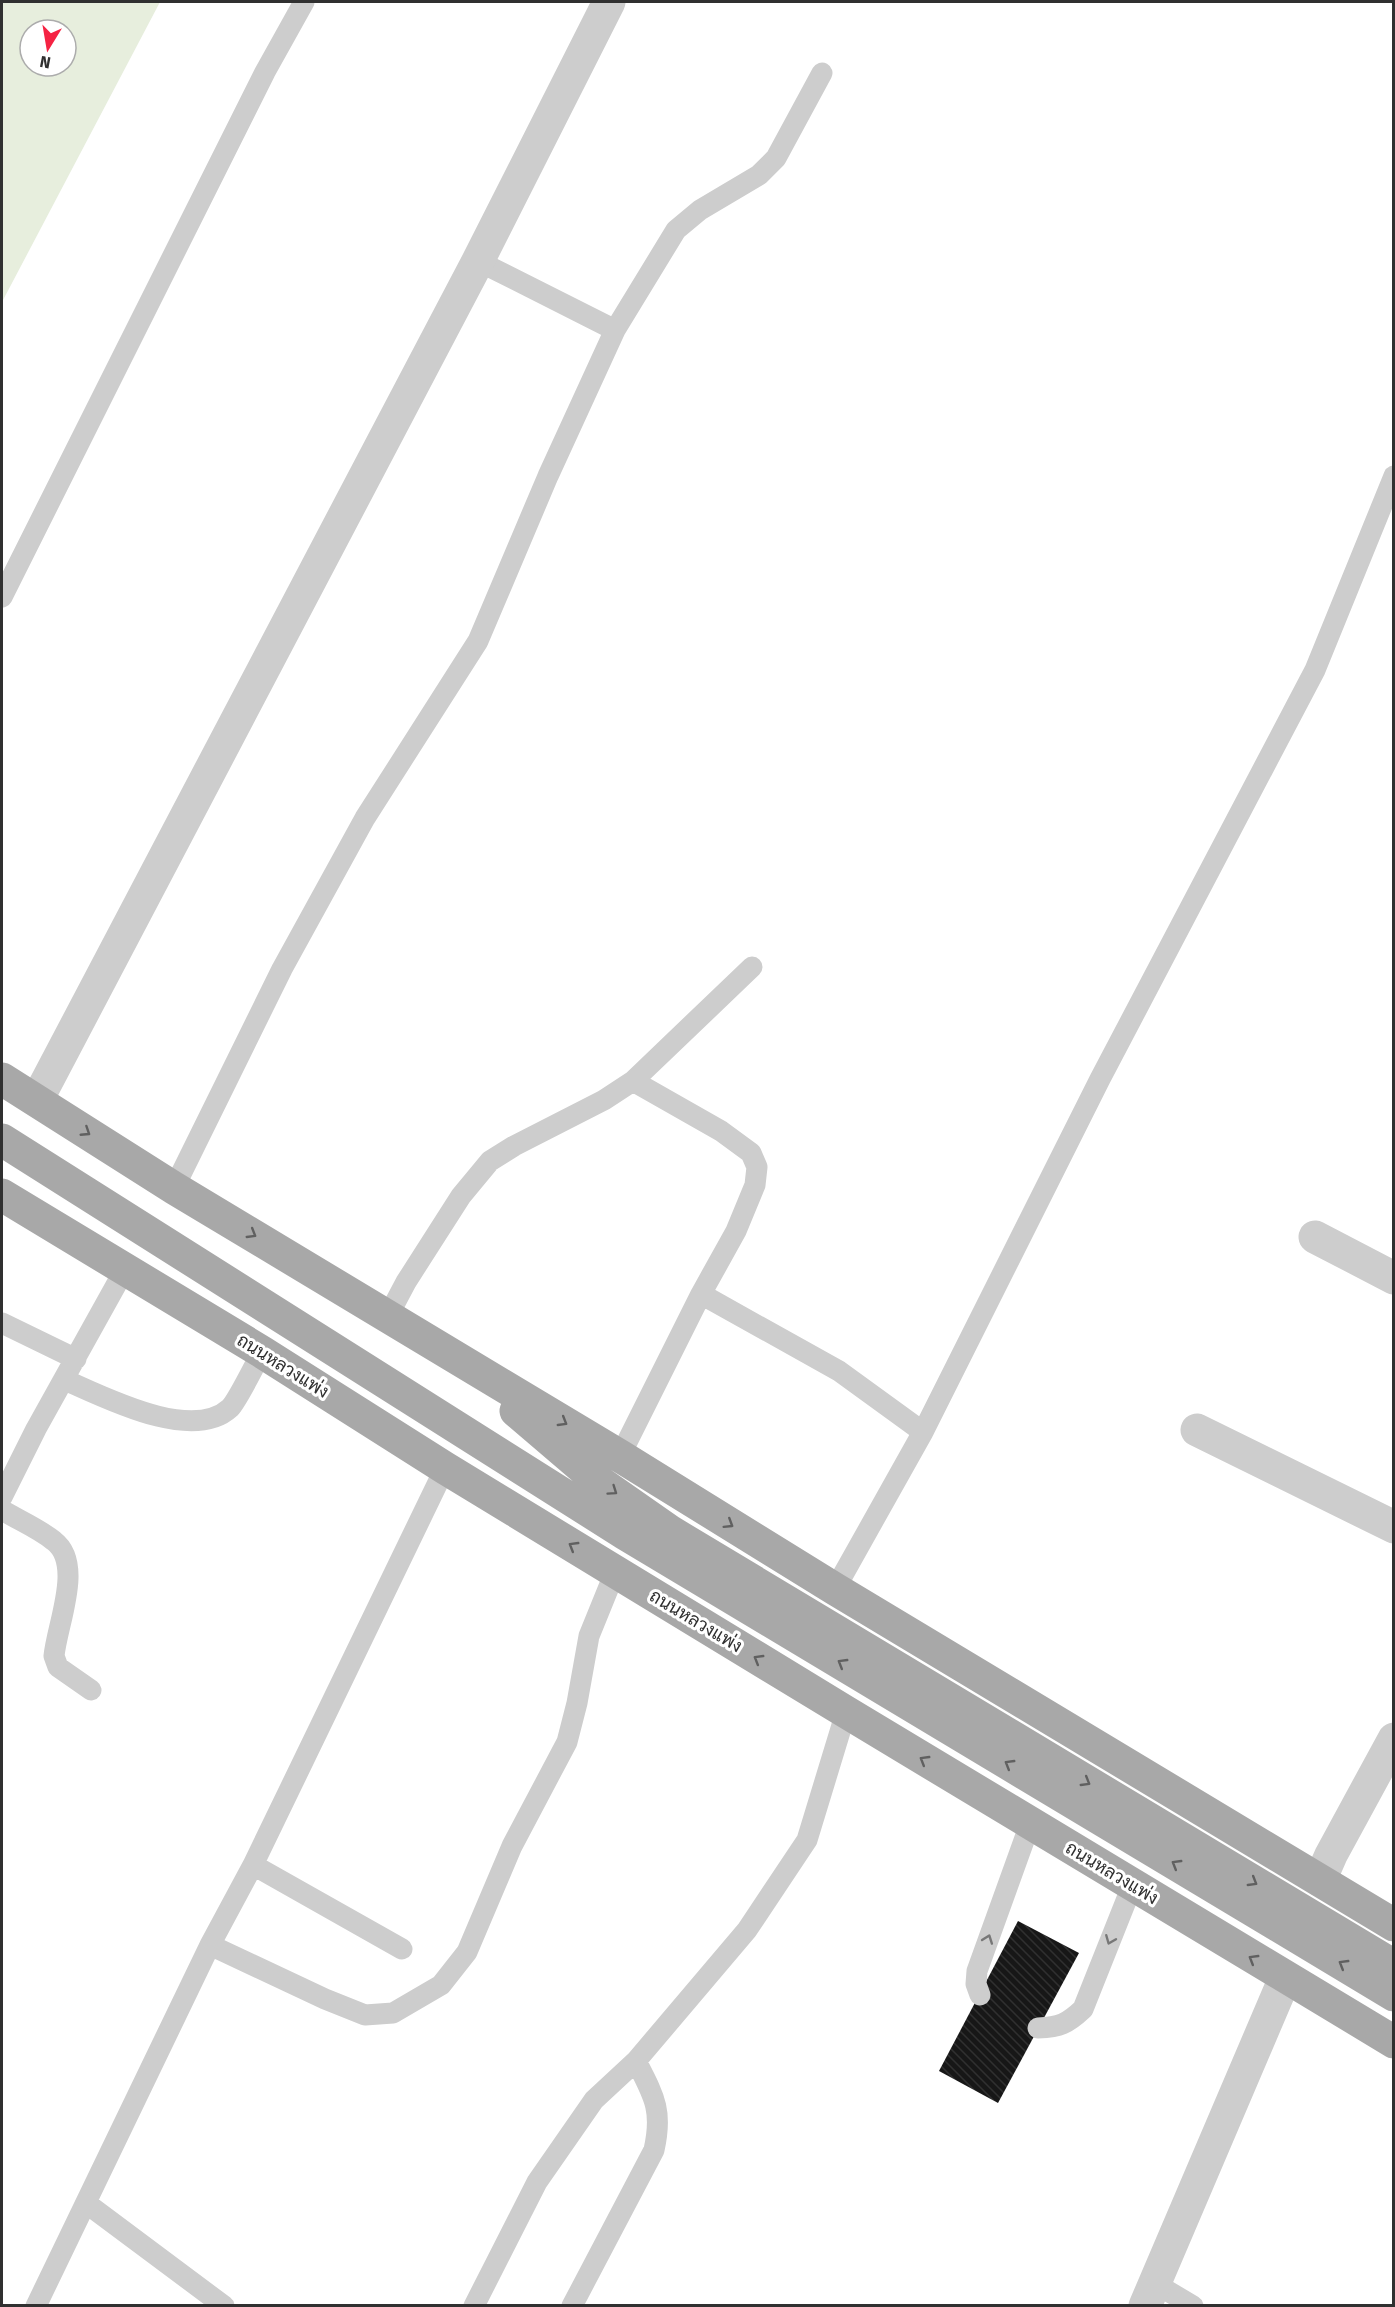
<svg xmlns="http://www.w3.org/2000/svg" width="1395" height="2307" viewBox="0 0 1395 2307" font-family="'Fira Sans',Sarabun,sans-serif">
  <defs>
    <pattern id="building-back-hatch" width="6" height="6" patternUnits="userSpaceOnUse" patternTransform="scale(1.5)"><rect width="6" height="6" fill="#171717"/><path d="M-1 5l2 2M0 0l6 6M5-1l2 2" fill="none" stroke="#303030"/></pattern>
  </defs>
  <rect width="100%" height="100%" fill="#fff"/>
  <path fill="#e7eedd" fill-rule="evenodd" d="M2,2H160L2,302ZM30,30H66V66H30Z"/>
  <path fill="url(#building-back-hatch)" d="M1018,1921L1079,1953L998,2103L939,2071Z"/>
  <g fill="none" stroke-linecap="round" stroke-linejoin="round">
    <path stroke="#cdcdcd" stroke-width="21" d="M478,261L615,330
      M2,597L265,72L304,2
      M174,1188L282,969L365,818L478,641L548,476L615,330L676,230L700,210L759,175L776,158L822,73
      M701,1294L839,1371L923,1432
      M388,1316L406,1282L461,1196L490,1161L514,1146L604,1100L633,1081L752,967
      M2,1323L76,1359
      M65,1380C104,1397 192,1443 230,1408C238,1400 255,1364 262,1352
      M620,1456L701,1294L736,1231L755,1185L757,1167L751,1153L721,1131L633,1081
      M2,1497L36,1429L125,1269
      M2,1510C18,1520 38,1528 54,1541C84,1564 57,1624 54,1656L58,1667L91,1690
      M835,1589L923,1432L1100,1079L1315,670L1394,476
      M253,1865L402,1949
      M210,1945L325,1999L365,2015L393,2013L441,1985L467,1952L512,1846L567,1742L577,1703L589,1636L615,1572
      M980,1995L976,1984L977,1971L1030,1824
      M1038,2028C1060,2027 1067,2024 1083,2009L1132,1886
      M86,2203L224,2306
      M1156,2284L1193,2306
      M36,2306L210,1945L253,1865L445,1468
      M474,2306L537,2182L594,2100L636,2061L747,1930L807,1840L846,1712
      M572,2306L654,2150C663,2110 654,2096 636,2061"/>
    <path stroke="#cdcdcd" stroke-width="33" d="M37,1100L478,261L609,2
      M1315,1237L1394,1278
      M1197,1430L1394,1527
      M1320,1880L1331,1855L1394,1739
      M1145,2306L1285,1978"/>
    <path stroke="#a8a8a8" stroke-width="33" d="M2,1079L174,1188L620,1456L835,1589L1394,1925
      M2,1140L624,1533L1394,1995
      M2,1195L262,1352L445,1468L846,1712L1394,2042
      M516,1411L598,1481L671,1532L1394,1966"/>
  </g>
  <defs><path id="oneway-chevron" d="M-2-3.5L2.5 0L-2 3.5" fill="none" stroke-width="1.6" stroke-linecap="round" stroke-linejoin="round" transform="scale(1.5)"/></defs>
  <g stroke="#606060">
    <use href="#oneway-chevron" transform="translate(86 1132) rotate(33)"/>
    <use href="#oneway-chevron" transform="translate(252 1234) rotate(31)"/>
    <use href="#oneway-chevron" transform="translate(563 1422) rotate(31)"/>
    <use href="#oneway-chevron" transform="translate(613 1491) rotate(35)"/>
    <use href="#oneway-chevron" transform="translate(729 1524) rotate(32)"/>
    <use href="#oneway-chevron" transform="translate(573 1546) rotate(-149)"/>
    <use href="#oneway-chevron" transform="translate(758 1659) rotate(-149)"/>
    <use href="#oneway-chevron" transform="translate(842 1663) rotate(-149)"/>
    <use href="#oneway-chevron" transform="translate(924 1760) rotate(-149)"/>
    <use href="#oneway-chevron" transform="translate(1009 1764) rotate(-149)"/>
    <use href="#oneway-chevron" transform="translate(1086 1782) rotate(31)"/>
    <use href="#oneway-chevron" transform="translate(1176 1864) rotate(-149)"/>
    <use href="#oneway-chevron" transform="translate(1253 1882) rotate(31)"/>
    <use href="#oneway-chevron" transform="translate(1253 1959) rotate(-149)"/>
    <use href="#oneway-chevron" transform="translate(1343 1964) rotate(-149)"/>
  </g>
  <g stroke="#777">
    <use href="#oneway-chevron" transform="translate(988 1939) rotate(-70)"/>
    <use href="#oneway-chevron" transform="translate(1110 1940) rotate(112)"/>
  </g>
  <g text-anchor="middle" dominant-baseline="central" stroke-width="6" stroke-linejoin="round" paint-order="stroke">
    <g font-size="18" fill="#303030" stroke="#fff">
      <text transform="translate(283 1366) rotate(32)">ถนนหลวงแพ่ง</text>
      <text transform="translate(696 1621) rotate(31)">ถนนหลวงแพ่ง</text>
      <text transform="translate(1112 1873) rotate(31)">ถนนหลวงแพ่ง</text>
    </g>
  </g>
  <rect width="1395" height="2307" fill="none" stroke="#303030" stroke-width="6"/>
  <g transform="translate(48 48) rotate(191)"><circle r="28" fill="#ffffff" stroke="#acacac" stroke-width="1.5"/>
  <path d="M0-4.5L10 22L0 15L-10 22Z" fill="#f52343"/>
  <text y="-9" font-size="16" font-weight="bold" text-anchor="middle" fill="#303030">N</text>
  </g>
</svg>
